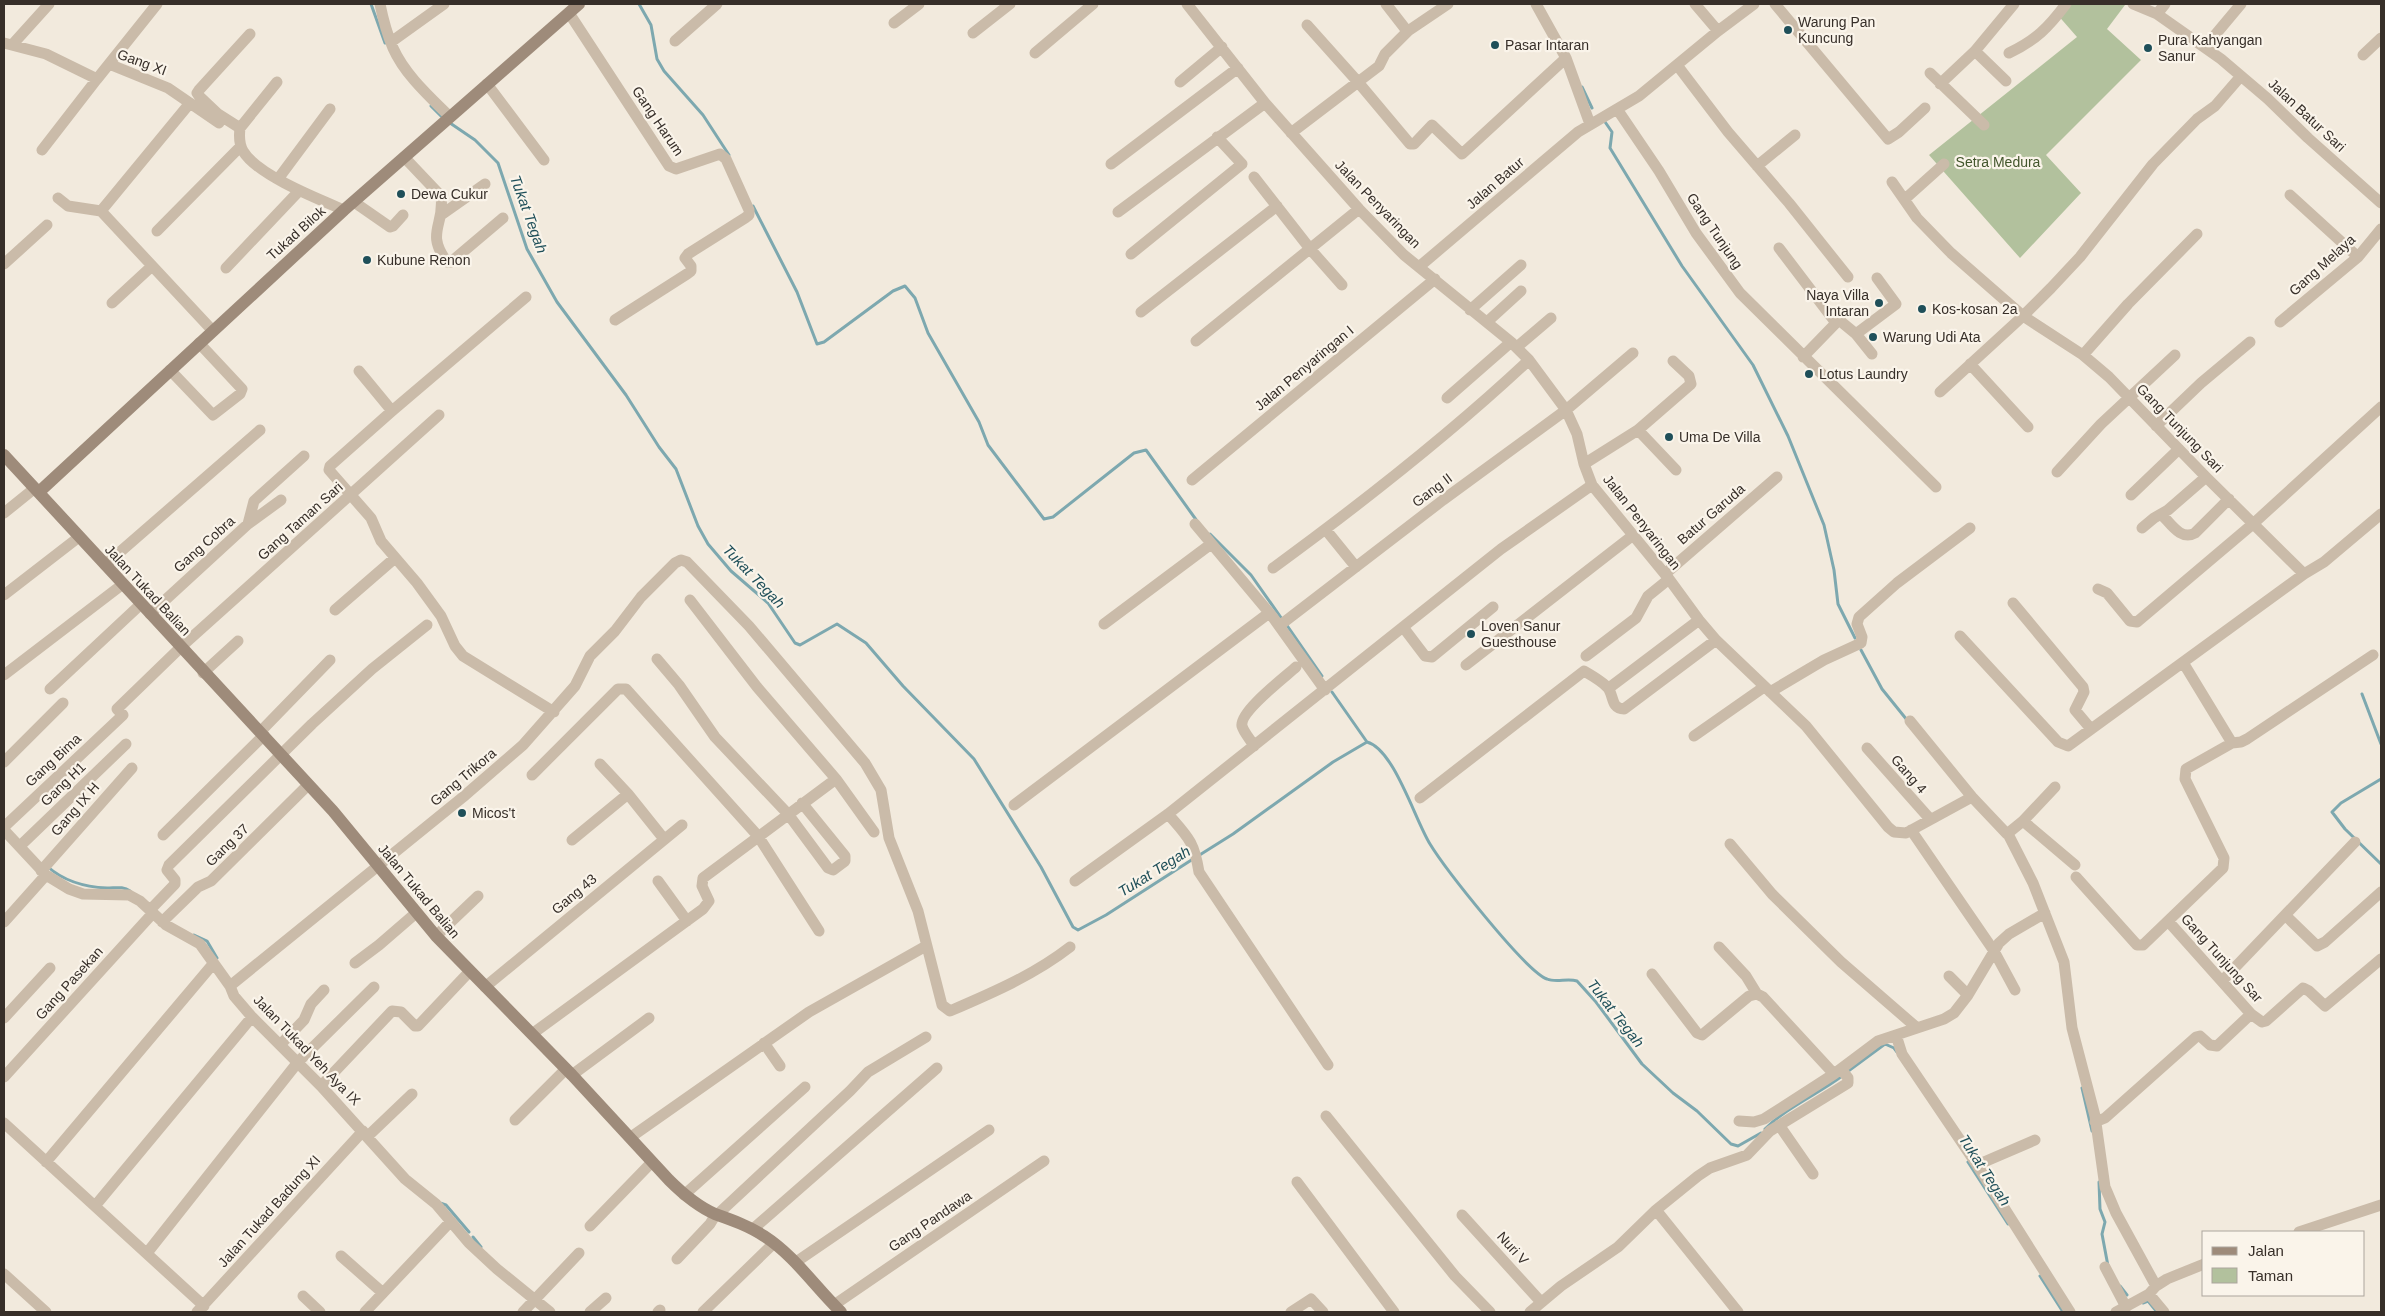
<svg xmlns="http://www.w3.org/2000/svg" width="2385" height="1316" viewBox="0 0 2385 1316" font-family="Helvetica,sans-serif">
  <rect width="100%" height="100%" fill="#f2eadd"/>
  <path fill="#b2c19d" d="M2063,4L2125,5L2107,29L2141,60L2046,155L2081,193L2020,258L1929,155L2077,37L2056,13Z"/>
  <g fill="none" stroke-linecap="round" stroke-linejoin="round">
    <path stroke="#7da8af" stroke-width="3" d="M371,4L385,43
      M639,4L651,25L657,59L664,71L703,115L729,155
      M1582,87L1592,108
      M431,106L441,116
      M1603,119L1612,132L1610,148L1682,266L1753,365L1788,436L1824,525L1834,570L1838,604L1855,638
      M450,123L475,140L498,163L527,249L557,302L626,395L659,447L676,469L698,526L708,544L731,571L768,603L795,643L800,645L837,624L866,643L903,686L974,759L1041,867L1073,927L1078,930L1106,915L1193,859
      M753,206L797,292L817,344L824,342L893,291L905,286L915,298L928,333L979,422L988,445L1044,519L1053,517L1134,453L1146,450L1197,521
      M1210,534L1251,575L1282,619
      M1286,624L1322,676
      M1861,650L1882,689L1907,720
      M1332,692L1367,742
      M2362,694L2381,744
      M2381,779L2341,803L2332,812L2345,829L2381,864
      M1198,856L1233,834L1333,762L1367,742C1394,749 1415,820 1430,844C1444,867 1525,971 1547,979C1556,983 1567,978 1577,981L1596,1002L1642,1064L1673,1093L1697,1111L1731,1144L1738,1146L1761,1133
      M48,867C65,882 85,887 107,888C116,888 123,886 130,891
      M194,935L207,941L217,958
      M1847,1072L1885,1044L1894,1048L1897,1052
      M2082,1088L2092,1131
      M1765,1129C1787,1107 1818,1094 1842,1076
      M1968,1162L2008,1224
      M2099,1182L2100,1209L2105,1222L2102,1234L2108,1266
      M440,1203L446,1205L469,1232
      M473,1237L481,1247
      M2040,1276L2063,1312
      M2120,1286L2127,1295
      M2143,1303L2148,1301L2157,1312"/>
    <path stroke="#cabba9" stroke-width="11" d="M380,4C383,19 387,34 393,48C405,75 430,97 450,117
      M1187,4L1265,103L1359,209L1404,255L1511,342L1529,360L1566,410L1577,434L1584,464L1592,485L1669,579L1699,620L1716,640L1806,726L1888,827L1894,832L1906,833L1972,797
      M1386,4L1407,31
      M1536,4L1566,58L1590,124
      M1695,4L1718,31
      M1775,4L1888,139L1899,132L1925,108
      M2133,4L2157,14L2221,59L2268,99L2308,138L2381,203
      M569,13L669,166L676,169L720,154L726,159L749,210V215L745,218L688,254L685,258L691,266V271L687,274L615,320
      M2157,14L2165,4
      M894,23L919,4
      M1307,25L1358,82L1379,66L1385,54L1408,31L1448,4
      M973,33L1010,4
      M250,34L199,90L197,93L199,96L218,114L240,128C239,136 239,144 243,151C257,175 318,199 344,210
      M675,41L717,4
      M391,42L444,4
      M4,43L46,54L97,79L157,4
      M12,45L49,4
      M2205,47L2241,4
      M1975,51L2006,81
      M1035,53L1093,4
      M2009,53C2036,40 2048,28 2066,4
      M2363,55L2381,38
      M109,64L168,88L219,123
      M1677,65L1728,132L1789,203L1848,277
      M1930,73L1984,125
      M1180,82L1222,47
      M487,84L544,160
      M1940,84L1975,51L2014,4
      M1617,109L1659,171L1696,233L1740,293L1936,487
      M240,128L277,82
      M1291,133L1358,82L1410,144H1414L1432,125L1462,154L1566,58
      M42,150L97,79
      M404,157L441,196C445,226 425,232 447,262H451L503,218
      M1111,164L1238,68
      M1757,166L1795,135
      M1254,177L1311,250L1342,285
      M278,179L330,109
      M1892,182L1917,218L1951,253L2023,316L2083,355L2109,377L2206,477L2304,574
      M2290,195L2358,257
      M58,198L68,206L101,211L212,330
      M1905,199L1944,164
      M354,202L390,227L393,226L403,215
      M101,211L190,103
      M1118,212L1265,103
      M441,215L485,184
      M157,231L241,146
      M1779,248L1836,323L1803,357
      M1131,254L1242,164L1217,137
      M4,264L47,225
      M1420,266L1578,132L1639,96L1718,31L1754,4
      M226,268L299,191
      M526,297L392,411L330,466L329,470L371,518L381,541L417,583L441,616L455,646L463,656L554,712
      M112,303L152,266
      M1470,310L1521,265
      M1141,312L1277,206
      M1487,322L1521,291
      M2280,322L2358,257L2381,229
      M1836,323L1839,320L1856,334L1872,354
      M1856,334L1896,304L1877,278
      M1196,341L1359,209
      M1517,347L1551,318
      M2083,355L2128,304L2197,234
      M1970,364L2028,427
      M170,370L213,415L240,394L242,389L199,343
      M359,371L392,411
      M1940,392L2023,316L2051,288L2080,257L2153,164L2197,119L2215,106L2241,76
      M1447,398L1511,342
      M2156,426L2201,383L2250,342
      M1638,430L1676,470
      M1584,464L1638,430L1691,384L1689,376L1673,361
      M2057,472L2101,424L2175,355
      M1192,480L1435,279
      M2131,495L2179,449
      M4,513L35,488
      M2162,515C2171,524 2181,541 2195,533L2229,499
      M248,524L254,501L304,456
      M1195,524L1272,616L1325,690
      M2142,528L2154,518L2168,510L2206,477
      M1326,530L1356,567
      M105,565L260,430
      M1273,568C1362,503 1449,435 1529,360
      M1665,574L1777,477
      M2098,589L2107,593L2130,621L2137,622L2254,523L2381,407
      M4,595L79,537
      M690,600L757,687L836,779L874,832
      M2013,603L2083,687L2084,692L2075,710L2091,729
      M335,610L395,558
      M150,614L248,524L281,500
      M1104,624L1211,544
      M1279,626L1443,500L1566,410L1633,353
      M1403,627L1425,656L1432,657L1493,607
      M1960,636L2058,742L2068,746L2304,574L2324,562L2381,514
      M1586,656L1636,618L1648,596L1669,579
      M657,659L679,685L715,737L788,814L828,868L833,870L845,861V856L802,803
      M2184,664L2232,743
      M1466,665L1632,536
      M203,673L238,641
      M4,675L123,584
      M1609,688L1699,620
      M50,689L141,604
      M1770,692L1824,660L1861,643L1862,637L1857,624L1859,617L1897,583L1970,528
      M1910,721L1972,797L2007,834L2023,821L2055,787
      M260,732L330,660
      M1694,736L1764,687
      M1254,746C1251,740 1244,733 1242,726C1239,712 1285,677 1296,667
      M1867,748L1930,819
      M4,762L63,703
      M600,764L628,794L664,839
      M532,775L618,689H626L758,836L819,931
      M1420,798L1584,671C1591,675 1603,682 1608,688C1614,696 1611,709 1624,709L1716,640
      M1014,805L1269,613
      M1168,814C1188,837 1194,841 1199,872L1328,1065
      M2023,821L2075,865
      M4,827L123,715L117,709L181,647L439,415
      M4,830L46,875L69,889L83,894L129,895L140,901L166,925L200,944L230,986L234,996L252,1017L321,1086L405,1179L436,1204L469,1243L497,1269L550,1312
      M1911,830L1994,951L2015,990
      M2008,834L2033,883L2064,962L2072,1028L2095,1116L2105,1187L2116,1213L2156,1286
      M163,835L264,735
      M572,840L628,794
      M1730,844L1772,894L1841,962L1916,1027
      M20,846L126,744
      M41,871L132,768
      M2076,877L2137,945H2143L2223,868L2224,858L2185,779L2186,769L2232,743L2241,742L2247,739L2373,655
      M658,881L687,921
      M1075,881L1168,814L1501,549L1592,485
      M150,910L175,884V880L167,870L169,865L312,724L372,669L427,625
      M2285,915L2317,946L2325,942L2381,892
      M2168,921L2251,1014L2262,1022L2266,1021L2303,988L2309,991L2325,1006L2381,959
      M4,922L46,875
      M162,922L198,887L211,881L308,785
      M436,936L478,896
      M1719,947L1746,976L1757,994
      M355,963L379,945L416,913
      M1652,974L1697,1033L1702,1035L1749,996L1757,994L1763,997L1834,1074
      M1949,976L1968,995
      M2222,981L2355,842
      M230,986L463,797L523,745L575,686L590,656L615,631L641,597L675,563L681,560L687,562L749,626L865,763L881,790L889,838L918,911L942,1005L950,1011C992,993 1034,975 1070,947
      M485,987L682,825
      M4,1018L50,968
      M532,1034L703,909L709,901L702,886L703,878L836,779
      M1896,1035L1902,1054L1977,1165L2070,1312
      M764,1043L780,1066
      M280,1045L304,1020L311,1004L324,990
      M572,1075L649,1018
      M4,1077L153,913
      M321,1086L392,1011L401,1012L415,1026H418L470,971
      M1326,1116L1455,1276L1490,1312
      M515,1120L566,1069
      M1739,1121L1754,1122L1764,1119L1834,1074L1878,1041L1944,1019L1954,1013L1968,995L1999,943L2009,934L2045,913
      M2095,1122L2105,1118L2196,1037L2200,1036L2210,1045L2217,1046L2251,1014
      M4,1123L204,1306
      M1779,1125L1813,1174
      M368,1136L412,1094
      M631,1137L809,1012L926,946
      M46,1162L213,964
      M1977,1165L2035,1140
      M1297,1182L1394,1312
      M684,1195L805,1087
      M95,1206L252,1017
      M1656,1210L1738,1312
      M718,1214L850,1091L868,1072L926,1037
      M1462,1215L1541,1302
      M590,1226L652,1162
      M753,1229L937,1068
      M2299,1232L2381,1205
      M147,1253L298,1062L374,987
      M341,1256L383,1293
      M677,1259L710,1224L716,1214
      M796,1262L989,1130
      M2105,1267L2126,1307
      M4,1274L46,1312
      M2149,1294L2164,1312
      M303,1296L320,1312
      M834,1305L1044,1161
      M197,1312L363,1131
      M365,1312L451,1221
      M523,1312L579,1253
      M590,1312L606,1298
      M658,1312L660,1310
      M703,1312L774,1243
      M1291,1312L1311,1299L1323,1312
      M1530,1312L1561,1286L1618,1247L1656,1210L1698,1176L1710,1168L1747,1155L1770,1131L1848,1083V1078L1841,1069
      M2116,1312L2149,1294L2156,1286L2167,1279L2204,1264"/>
    <path stroke="#9e8b7a" stroke-width="12" d="M4,455L333,811L436,936L572,1075L669,1180C682,1193 697,1206 715,1214C732,1220 749,1226 764,1236C795,1256 815,1287 841,1312
      M39,492L344,210L579,4"/>
  </g>
  <g fill="#1f4f59" stroke="#faf4ea" stroke-width="2">
    <circle cx="1788" cy="30" r="5"/>
    <circle cx="1495" cy="45" r="5"/>
    <circle cx="2148" cy="48" r="5"/>
    <circle cx="401" cy="194" r="5"/>
    <circle cx="367" cy="260" r="5"/>
    <circle cx="1879" cy="303" r="5"/>
    <circle cx="1922" cy="309" r="5"/>
    <circle cx="1873" cy="337" r="5"/>
    <circle cx="1809" cy="374" r="5"/>
    <circle cx="1669" cy="437" r="5"/>
    <circle cx="1471" cy="634" r="5"/>
    <circle cx="462" cy="813" r="5"/>
  </g>
  <g text-anchor="middle" dominant-baseline="central" stroke-width="4.5" stroke-linejoin="round" paint-order="stroke">
    <g font-size="14" fill="#372f29" stroke="#faf4ea" text-anchor="start">
      <text x="1798" y="22">Warung Pan<tspan x="1798" dy="16">Kuncung</tspan></text>
      <text x="2158" y="40">Pura Kahyangan<tspan x="2158" dy="16">Sanur</tspan></text>
      <text x="1505" y="45">Pasar Intaran</text>
      <text x="411" y="194">Dewa Cukur</text>
      <text x="377" y="260">Kubune Renon</text>
      <text x="1869" y="295" text-anchor="end">Naya Villa<tspan x="1869" dy="16">Intaran</tspan></text>
      <text x="1932" y="309">Kos-kosan 2a</text>
      <text x="1883" y="337">Warung Udi Ata</text>
      <text x="1819" y="374">Lotus Laundry</text>
      <text x="1679" y="437">Uma De Villa</text>
      <text x="1481" y="626">Loven Sanur<tspan x="1481" dy="16">Guesthouse</tspan></text>
      <text x="472" y="813">Micos't</text>
    </g>
    <g font-size="14" fill="#372f29" stroke="#faf4ea">
      <text transform="translate(142 62) rotate(20)">Gang XI</text>
      <text transform="translate(2307 115) rotate(43)">Jalan Batur Sari</text>
      <text transform="translate(658 121) rotate(56)">Gang Harum</text>
      <text transform="translate(1495 183) rotate(-41)">Jalan Batur</text>
      <text transform="translate(1378 204) rotate(46)">Jalan Penyaringan</text>
      <text transform="translate(1715 231) rotate(56)">Gang Tunjung</text>
      <text transform="translate(296 233) rotate(-42)">Tukad Bilok</text>
      <text transform="translate(2322 265) rotate(-42)">Gang Melaya</text>
      <text transform="translate(1304 368) rotate(-40)">Jalan Penyaringan I</text>
      <text transform="translate(2180 428) rotate(46)">Gang Tunjung Sari</text>
      <text transform="translate(1432 490) rotate(-37)">Gang II</text>
      <text transform="translate(1711 514) rotate(-41)">Batur Garuda</text>
      <text transform="translate(300 521) rotate(-42)">Gang Taman Sari</text>
      <text transform="translate(1642 522) rotate(52)">Jalan Penyaringan</text>
      <text transform="translate(204 544) rotate(-42)">Gang Cobra</text>
      <text transform="translate(148 590) rotate(47)">Jalan Tukad Balian</text>
      <text transform="translate(53 760) rotate(-43)">Gang Bima</text>
      <text transform="translate(1909 774) rotate(49)">Gang 4</text>
      <text transform="translate(463 777) rotate(-40)">Gang Trikora</text>
      <text transform="translate(63 784) rotate(-44)">Gang H1</text>
      <text transform="translate(75 809) rotate(-49)">Gang IX H</text>
      <text transform="translate(227 845) rotate(-44)">Gang 37</text>
      <text transform="translate(419 891) rotate(50)">Jalan Tukad Balian</text>
      <text transform="translate(574 894) rotate(-40)">Gang 43</text>
      <text transform="translate(2222 958) rotate(48)">Gang Tunjung Sar</text>
      <text transform="translate(69 983) rotate(-48)">Gang Pasekan</text>
      <text transform="translate(307 1050) rotate(46)">Jalan Tukad Yeh Aya IX</text>
      <text transform="translate(269 1211) rotate(-48)">Jalan Tukad Badung XI</text>
      <text transform="translate(930 1221) rotate(-34)">Gang Pandawa</text>
      <text transform="translate(1513 1248) rotate(48)">Nuri V</text>
    </g>
    <g font-size="14" fill="#43562d" stroke="#faf4ea">
      <text x="1998" y="162">Setra Medura</text>
    </g>
    <g font-size="15" font-style="italic" fill="#1f4f59" stroke="#faf4ea">
      <text transform="translate(529 214) rotate(70)">Tukat Tegah</text>
      <text transform="translate(754 576) rotate(46)">Tukat Tegah</text>
      <text transform="translate(1154 871) rotate(-32)">Tukat Tegah</text>
      <text transform="translate(1616 1013) rotate(52)">Tukat Tegah</text>
      <text transform="translate(1985 1170) rotate(57)">Tukat Tegah</text>
    </g>
  </g>
  <rect width="2385" height="1316" fill="none" stroke="#372f29" stroke-width="10"/>
  <rect x="2202" y="1231" width="162" height="65" fill="#faf4ea" stroke="#aca59d"/>
  <rect x="2212" y="1247" width="25" height="8" fill="#9e8b7a" stroke="#aca59d"/>
  <text x="2248" y="1256" font-size="15" fill="#372f29">Jalan</text>
  <rect x="2212" y="1268" width="25" height="15" fill="#b2c19d" stroke="#aca59d"/>
  <text x="2248" y="1281" font-size="15" fill="#372f29">Taman</text>
</svg>
